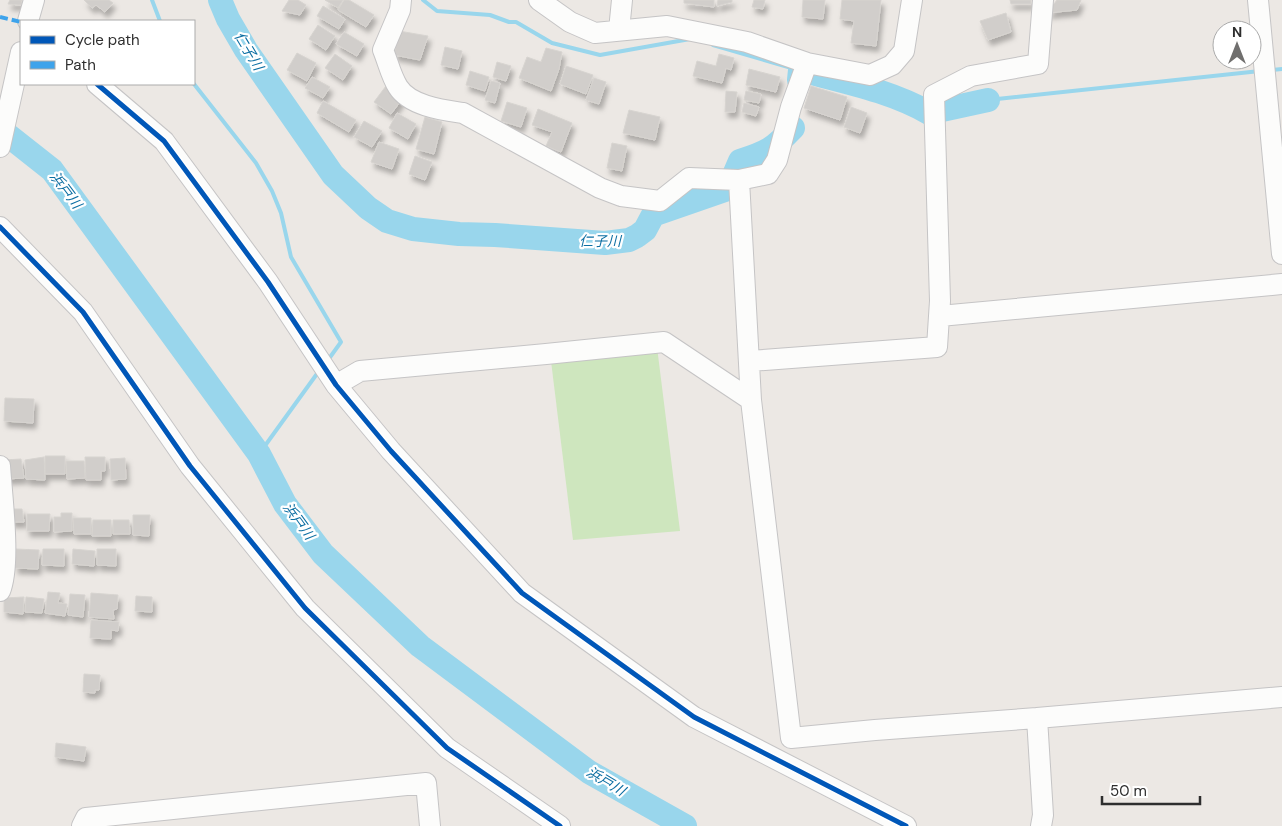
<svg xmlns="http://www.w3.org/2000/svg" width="1282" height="826" viewBox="0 0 1282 826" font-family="'DM Sans','Noto Sans JP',sans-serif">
  <defs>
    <filter id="shadow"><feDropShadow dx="3" dy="5.5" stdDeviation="2.5" flood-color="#0004"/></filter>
  </defs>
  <rect width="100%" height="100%" fill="#ece8e4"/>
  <path fill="#cee6be" d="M657,347L680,531L573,540L551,361Z"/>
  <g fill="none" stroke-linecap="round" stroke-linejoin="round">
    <path stroke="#99d6ec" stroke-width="4" d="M152,0L160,21
      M423,0L437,11L490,15L509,22H516L552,43L600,55L690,39
      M713,45L795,69
      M1272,70L1282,69
      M194,84L256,163L272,191L281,213L291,257L341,342L328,360
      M988,100L1260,71
      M259,454L319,371"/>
    <path stroke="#99d6ec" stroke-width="24" d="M220,0L228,19L246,50L333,175L368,208L387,221L413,229L459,234L495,235L605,243L629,240L637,236L645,230L653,215L728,189L740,161C768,152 773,149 793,128
      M799,80L800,70C845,82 891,91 931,114L942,110L988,100
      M0,129L52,170L259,454L285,504L323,554L420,646L589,772L685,826"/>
  </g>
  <path fill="#d1cecb" stroke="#d7d4d0" filter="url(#shadow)" d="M10,0H22L21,5L8,4Z
    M84,0H109L113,3L105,12L96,5L92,8Z
    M289,0H298L306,5L300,15L282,11Z
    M325,0H343L338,8Z
    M344,0H349L374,15L366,27L338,10Z
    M684,0H714V7L684,3Z
    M718,0H732V2L717,6Z
    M754,0H765L763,9L752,7Z
    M803,0H825L823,19L802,17Z
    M842,0H881L876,46L851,43L854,21L840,19Z
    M1010,0H1031V4H1011Z
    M1057,0H1081L1077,10L1047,13Z
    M323,6L345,19L339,29L317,16Z
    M1006,13L1011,32L988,40L980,21Z
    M318,25L335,36L326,50L309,39Z
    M399,31L428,36L420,60L394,55Z
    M344,32L364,44L357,56L336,44Z
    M445,47L462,51L458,69L441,65Z
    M546,48L562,52L559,69L551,91L519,78L527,57L541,62Z
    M297,53L316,63L307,81L287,70Z
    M335,54L352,66L343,80L325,68Z
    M719,54L734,58L731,70L726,68L722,83L693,76L697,61L716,66Z
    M497,62L511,66L506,81L493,77Z
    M566,66L593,75L586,94L560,84Z
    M749,69L780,77L776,92L746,85Z
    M470,71L489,77L485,91L466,85Z
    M312,77L330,87L323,98L305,88Z
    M594,78L606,82L599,104L586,100Z
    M491,81L500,83L495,103L485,100Z
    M386,86L403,98L391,114L374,102Z
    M811,86L847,97L840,120L804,108Z
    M726,91L737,92L735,112H725Z
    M746,91L761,94L759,103L744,100Z
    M323,101L356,120L349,132L317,113Z
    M507,102L527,108L521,127L501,121Z
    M744,103L759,107L756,116L742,112Z
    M851,107L867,113L860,133L844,127Z
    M538,109L572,123L561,152L546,146L552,132L532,125Z
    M629,110L660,117L655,140L623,133Z
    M397,113L416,124L408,139L389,128Z
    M425,117L442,122L434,154L416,149Z
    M364,121L382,131L372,147L354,137Z
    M379,142L399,149L392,169L371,162Z
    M612,143L627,146L622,171L607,168Z
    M415,156L432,162L425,180L409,174Z
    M5,398L34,399L33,423L4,421Z
    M45,456H65V474H45Z
    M44,457L45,480L26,479L25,460Z
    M85,457H105V471H101V480H86Z
    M125,458L126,479L111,480L110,459Z
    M21,459L24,478L6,479L3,460Z
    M66,461H84L85,478L67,479Z
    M10,509H22L24,522H11Z
    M61,513H72V531L54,532V517H61Z
    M27,514H50L49,531H27Z
    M133,515H150L149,536L133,535Z
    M73,518H91V534H74Z
    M93,520H111V536H92Z
    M113,520H129L130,534H113Z
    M16,549L39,550L38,569L15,568Z
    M43,549H64V566L42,565Z
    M73,549L95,551L94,566L72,564Z
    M97,549H116V566L97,565Z
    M48,592L60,593L58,603L67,604L65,616L45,613Z
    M91,593L118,595L117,609L113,610L114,619L89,617Z
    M70,594L85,595L83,617L68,615Z
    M136,596L152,597V612L135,611Z
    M24,597L23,614L4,612V598Z
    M26,597L44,599L42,613L25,612Z
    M91,620L119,622L118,631L111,630V639L90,638Z
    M84,674L100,675L99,690H95V693L83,692Z
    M56,743L86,747L84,761L55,757Z"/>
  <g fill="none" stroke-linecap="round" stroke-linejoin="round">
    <g stroke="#c5c4c5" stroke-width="22">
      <path id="minor" d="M401,0L400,10L383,50C388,62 391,76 398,87C410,106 443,110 463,113L600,188L621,196L660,201L689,178L739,180L768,174L777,160L791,107L807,63
        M539,0L570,22L595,33L667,26L747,42L807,63L870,75L892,65L904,51L912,0
        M1258,0L1282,254
        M28,21L34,0
        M619,30L622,0
        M97,84L164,141L268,282L336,385L391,451L522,593L694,717L906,826
        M0,147L21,52
        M739,180L751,400L791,738L875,730L1037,718
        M0,227L83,312L190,466L305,608L447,748L560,826
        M940,316L1282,284
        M750,361L937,347L940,301L934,95L971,76L1038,64L1043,0
        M336,385L360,371L546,354L664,342L751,400
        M0,466C2,497 11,564 0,591
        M82,826L86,818L426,783L430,826
        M1041,826L1043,815L1037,718L1282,697"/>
    </g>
    <use href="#minor" stroke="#fcfcfb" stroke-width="20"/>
    <path stroke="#3ea3eb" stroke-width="4" stroke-dasharray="8 4" stroke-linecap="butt" d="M0,17L21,22"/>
    <g stroke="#fff" stroke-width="8">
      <path id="cycleway" d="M97,84L164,141L268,282L336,385L391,451L522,593L694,717L906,826
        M0,227L83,312L190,466L305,608L447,748L560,826"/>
    </g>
    <use href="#cycleway" stroke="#0057b8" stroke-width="5"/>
  </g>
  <g text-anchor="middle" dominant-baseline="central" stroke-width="4.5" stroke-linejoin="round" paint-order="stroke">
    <g font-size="14" font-style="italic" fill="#0d6fa3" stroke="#fff">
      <text transform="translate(249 51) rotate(59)">仁子川</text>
      <text transform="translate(66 190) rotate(53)">浜戸川</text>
      <text x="600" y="241">仁子川</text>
      <text transform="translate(299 521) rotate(54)">浜戸川</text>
      <text transform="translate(606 781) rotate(31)">浜戸川</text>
    </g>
  </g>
  <rect x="20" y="20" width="175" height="65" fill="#ffffff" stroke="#ababab"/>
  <rect x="30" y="36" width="25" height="8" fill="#0057b8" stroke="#ababab"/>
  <text x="65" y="45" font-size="15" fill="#2e2e2e">Cycle path</text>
  <rect x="30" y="61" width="25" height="8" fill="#3ea3eb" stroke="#ababab"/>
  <text x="65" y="70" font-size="15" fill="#2e2e2e">Path</text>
  <g transform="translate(1237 45)"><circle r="24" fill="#ffffff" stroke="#ababab"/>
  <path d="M0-4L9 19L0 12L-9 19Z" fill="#706f6e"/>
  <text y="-8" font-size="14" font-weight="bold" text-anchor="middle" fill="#2e2e2e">N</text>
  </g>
  <path d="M1102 796v8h98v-8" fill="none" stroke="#2e2e2e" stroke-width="2.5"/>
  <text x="1110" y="796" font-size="15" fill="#2e2e2e" stroke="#ffffff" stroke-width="4" paint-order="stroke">50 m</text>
</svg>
